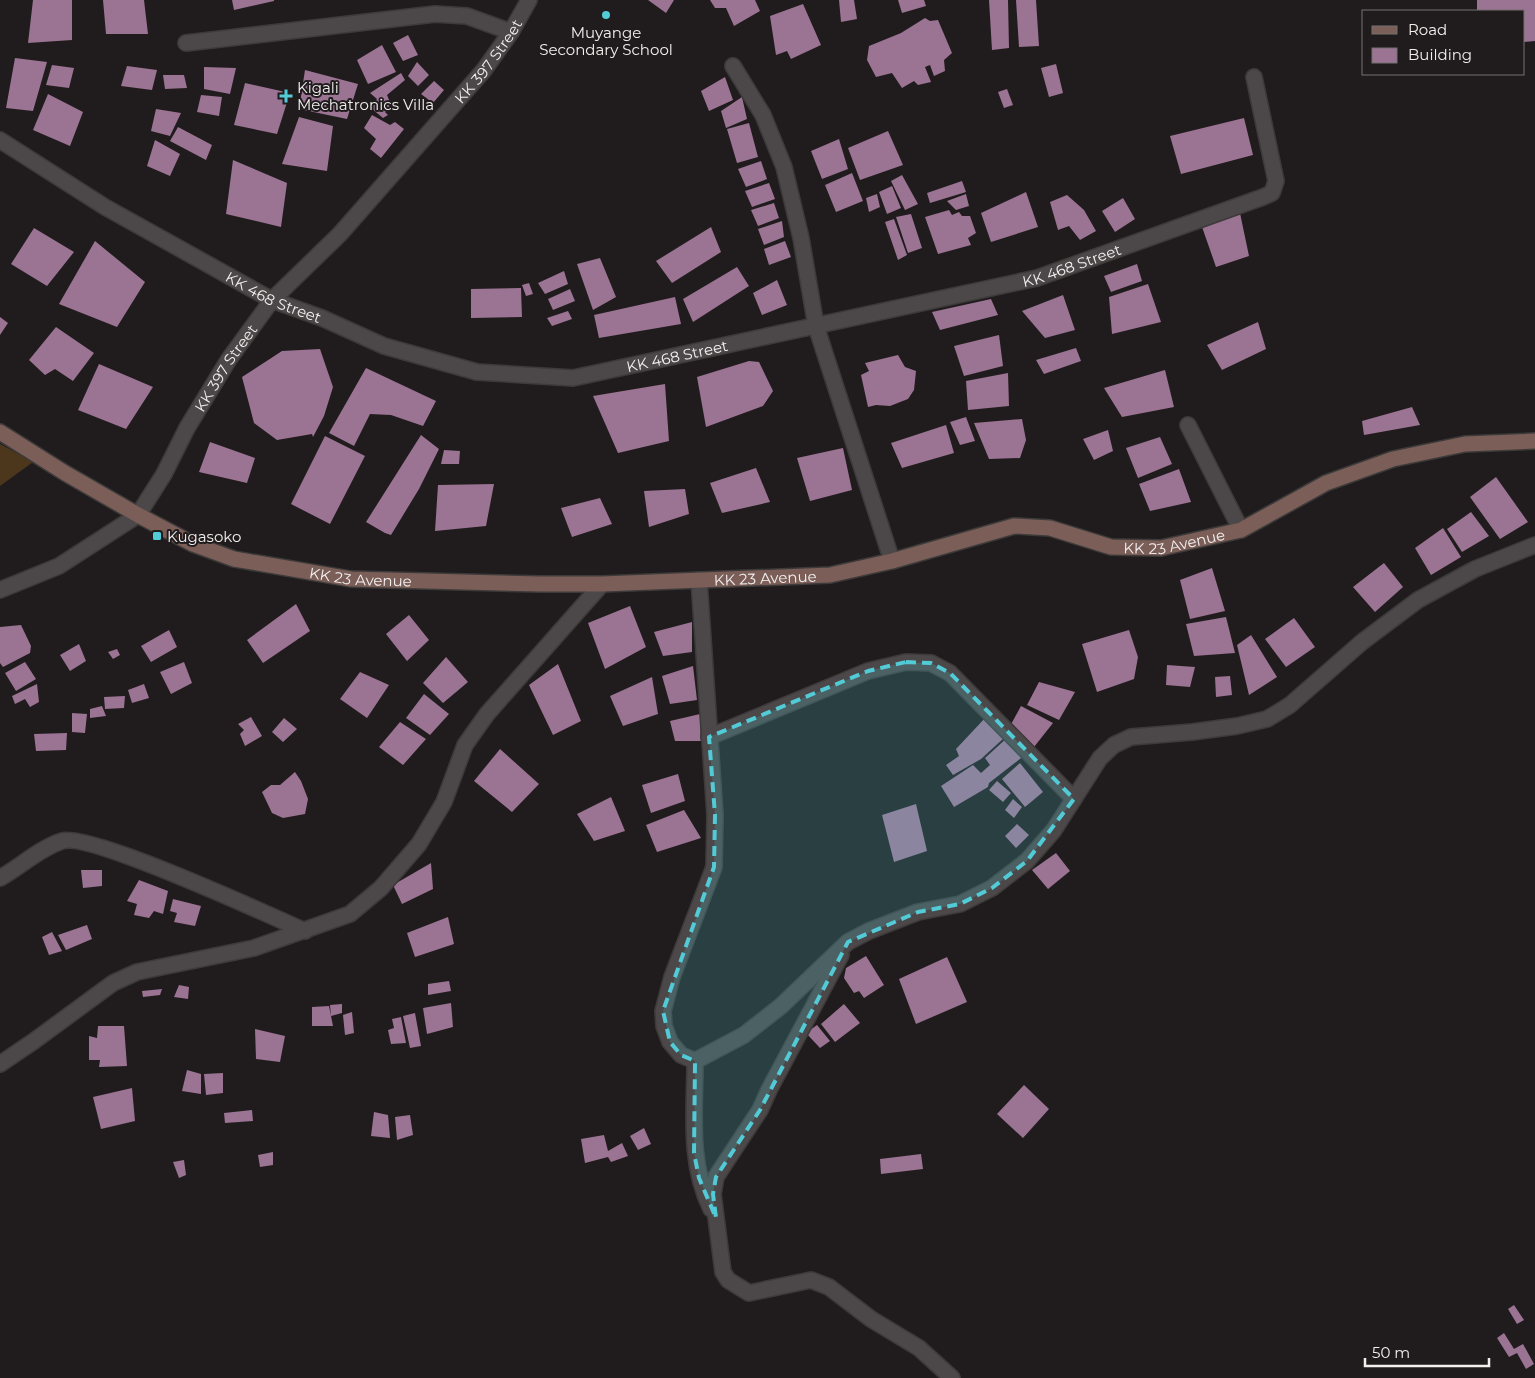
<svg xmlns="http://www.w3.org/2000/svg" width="1535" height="1378" viewBox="0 0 1535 1378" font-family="Montserrat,sans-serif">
  <rect width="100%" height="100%" fill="#201c1d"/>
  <path fill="#4c371d" d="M0,444L33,462L0,486Z"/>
  <path fill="#9b7393" d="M33,0H72V40L28,43Z
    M103,0H144L148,34H106Z
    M232,0H274V1L234,10Z
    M648,0H674L666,13Z
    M710,0H755L760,11L734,26L726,8H715Z
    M839,0H854L857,19L841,22Z
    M898,0H924L926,6L902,13Z
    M989,0H1008L1009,48L992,50Z
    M1016,0H1036L1039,46L1019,47Z
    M1477,0H1535V41L1524,42V11H1477Z
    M803,4L821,45L791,59L787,51L776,55L770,16Z
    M925,18L930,21L938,20L952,53L944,60L945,71L934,76L930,65L925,67L931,82L918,85L914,81L902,88L892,73L876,77L867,60L869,46L901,33Z
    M408,35L418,55L403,61L393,43Z
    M382,45L396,72L368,84L357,60Z
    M15,58L47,62L33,111L6,108Z
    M417,62L429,75L418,86L408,76Z
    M1056,64L1063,93L1049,97L1041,68Z
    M52,65L74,68L69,88L46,85Z
    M127,66L157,70L152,90L121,86Z
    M204,67L236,68L230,94L204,89Z
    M305,70L358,84L347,119L299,109Z
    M401,73L405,80L387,95L392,107L385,112L388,115L383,118L371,108L377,99L370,93Z
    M163,75H184L187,88L165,89Z
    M725,77L733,100L709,111L701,91Z
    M434,81L444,90L433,103L421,94Z
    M245,83L290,93L277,134L234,125Z
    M1007,89L1013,105L1004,108L998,92Z
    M48,94L83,112L70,146L33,130Z
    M201,95L222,97L219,116L197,112Z
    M742,97L747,119L726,128L721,111Z
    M156,109L181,113L170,136L151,131Z
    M372,115L390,125L395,122L404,129L381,158L370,149L376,139L364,128Z
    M299,117L333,126L327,171L282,164Z
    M1244,118L1253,155L1181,174L1170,136Z
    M749,123L758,157L737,163L727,129Z
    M178,127L212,145L206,160L170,141Z
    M888,131L903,165L860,180L848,148Z
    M839,139L848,169L822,179L811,151Z
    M155,140L180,154L170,176L147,166Z
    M233,160L287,183L281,227L226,214Z
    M761,161L767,179L746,187L738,169Z
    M852,173L863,201L836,212L825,185Z
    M902,175L918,204L905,210L891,181Z
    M962,181L966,192L930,203L927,193Z
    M769,183L775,199L752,207L745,191Z
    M892,186L901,208L887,214L879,192Z
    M1026,192L1038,227L991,242L981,213Z
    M877,194L880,207L869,212L866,198Z
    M966,194L969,206L956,210L947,201Z
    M1067,195L1084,210L1096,231L1080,240L1069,226L1058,230L1050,202Z
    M1123,198L1135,219L1115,232L1102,211Z
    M774,203L779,218L758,226L751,210Z
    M949,210L952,215L959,212L962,216H970L976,233L968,238L971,245L938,254L925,217Z
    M1240,213L1249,256L1216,267L1201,224Z
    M911,214L922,248L908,253L896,217Z
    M894,219L907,255L898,260L885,222Z
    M782,221L784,237L764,245L758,229Z
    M711,227L721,252L672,283L656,261Z
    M34,228L74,252L47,286L11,264Z
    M95,241L145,282L117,327L59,304Z
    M785,241L791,257L769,265L764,249Z
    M600,258L616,297L593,310L577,264Z
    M1137,264L1142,281L1111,292L1104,276Z
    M737,267L749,286L693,322L683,299Z
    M564,271L568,284L545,294L538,283Z
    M777,280L787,305L762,315L753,293Z
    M529,283L533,294L526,296L522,285Z
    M1148,284L1161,322L1112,334L1109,297Z
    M521,288L522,317L471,318V289Z
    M570,289L575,301L553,310L548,299Z
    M1063,295L1075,330L1045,338L1022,311Z
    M675,297L681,324L599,338L594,315Z
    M991,299L998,315L940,330L932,312Z
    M568,311L572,319L552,326L547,318Z
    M0,317L8,323L0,335Z
    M1258,322L1266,349L1222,370L1207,345Z
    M56,327L94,353L73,381L55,369L45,375L29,360Z
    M999,335L1003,366L964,376L954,346Z
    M1076,348L1081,361L1044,374L1036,360Z
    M320,349L333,387L324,416L313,437L312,434L277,440L254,423L242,377L282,351Z
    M898,355L905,367L916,371L914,390L908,399L890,406L876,405L868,407L861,375L869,371L865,363Z
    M749,361L759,362L773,391L763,406L706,427L697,377Z
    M99,364L153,387L126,429L78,410Z
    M366,368L436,401L423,426L391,415L370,414L354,446L329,433Z
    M1165,370L1174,407L1122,417L1104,388Z
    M1008,373L1009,406L968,410L966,381Z
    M665,384L669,441L618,453L593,396Z
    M1412,407L1420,425L1364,435L1362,421Z
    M966,417L975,441L960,445L950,422Z
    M1022,419L1026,440L1020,458L989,459L974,423Z
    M946,425L954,453L902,468L891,443Z
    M1108,430L1113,451L1094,460L1083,439Z
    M421,435L439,449L419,489L391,535L385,533L366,522Z
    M325,436L365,456L330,524L291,504Z
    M1160,437L1172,464L1138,478L1126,448Z
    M210,442L255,458L247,483L199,472Z
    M843,448L852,490L810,501L797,458Z
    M444,450L460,451L459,464H441Z
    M756,468L770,502L722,513L710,483Z
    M1179,469L1191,502L1150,511L1139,484Z
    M1496,477L1528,522L1500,539L1470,497Z
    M494,484L486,526L435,531L438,485Z
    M685,489L689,514L649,527L644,491Z
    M600,498L612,524L572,537L561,508Z
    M1471,512L1489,536L1462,552L1447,529Z
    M1443,528L1461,557L1431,575L1415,548Z
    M1384,563L1403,587L1375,612L1353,587Z
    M1212,568L1225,611L1190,619L1180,580Z
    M296,604L310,631L263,663L247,640Z
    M630,606L646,647L605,669L588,623Z
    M409,615L429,640L407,661L386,634Z
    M1226,617L1235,653L1194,656L1186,624Z
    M1294,618L1315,647L1286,667L1265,639Z
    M692,622V652L663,656L654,632Z
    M21,625L31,646L30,653L3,667L0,663V627Z
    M169,630L177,647L151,662L141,646Z
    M1129,630L1138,657L1134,679L1097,692L1082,644Z
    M1251,635L1277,677L1249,695L1237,645Z
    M79,644L86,661L70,671L60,655Z
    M117,649L120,655L113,659L108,652Z
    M446,657L468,682L443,703L423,683Z
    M25,662L36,679L16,691L5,673Z
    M184,662L192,683L171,694L160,672Z
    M558,664L581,721L553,735L529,685Z
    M1167,665L1195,667L1190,687L1166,685Z
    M693,666L697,700L670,704L662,676Z
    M360,672L389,685L367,718L340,699Z
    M1230,676L1232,695L1216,697L1215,677Z
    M652,677L658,714L623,726L610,696Z
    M1039,682L1075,692L1059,720L1027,705Z
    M37,684L39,702L30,707L25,699L15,704L12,696Z
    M144,684L149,698L132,703L128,690Z
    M424,694L449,714L430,735L406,718Z
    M125,696L124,708L105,709L104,697Z
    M102,706L106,716L90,718V709Z
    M1021,706L1053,723L1034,747L1009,728Z
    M72,713L87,714L85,733L72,732Z
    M700,714L701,741H675L670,721Z
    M251,717L262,736L245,746L240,734L244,730L238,724Z
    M986,717L1004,738L981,759L953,775L946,765L959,756L956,749Z
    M284,718L297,729L283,742L272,732Z
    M400,722L426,739L403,765L379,747Z
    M67,733L66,750L36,751L34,734Z
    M1008,737L1025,755L989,783L988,787L954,807L941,786L973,765L981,773L990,765L985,758Z
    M500,749L539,784L512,812L474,781Z
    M1020,763L1043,792L1025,807L1002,779Z
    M295,772L301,781L308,799L305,814L283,818L272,813L262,792L271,785H280Z
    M678,774L685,801L651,813L642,785Z
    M997,781L1011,793L1003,802L989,790Z
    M611,797L625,831L594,841L577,814Z
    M1013,799L1022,807L1014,818L1005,810Z
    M916,804L927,851L894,862L882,815Z
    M684,810L701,838L657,852L646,825Z
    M1017,824L1029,835L1016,848L1005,836Z
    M1056,853L1070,871L1048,889L1032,870Z
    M431,863L433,889L402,904L393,885Z
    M81,870H102V886L83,888Z
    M139,880L168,891L163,914L154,911L149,918L134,915L137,904L127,901Z
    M173,899L201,906L195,926L174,922L177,913L170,911Z
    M448,917L454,944L415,957L407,933Z
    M87,925L92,939L66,950L58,935Z
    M52,932L62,951L49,955L42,937Z
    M866,956L884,985L864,998L859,991L854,993L844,978L846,968Z
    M947,957L967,1002L916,1024L899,979Z
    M449,981L451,991L428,995V984Z
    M179,985L189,987L188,999L174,997Z
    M162,989L160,995L143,997L142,991Z
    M451,1003L453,1027L427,1034L423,1008Z
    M342,1004V1013L331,1016L330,1005Z
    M844,1004L860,1023L835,1042L821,1024Z
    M329,1006L333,1026H312V1007Z
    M352,1012L354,1033L345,1035L343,1015Z
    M415,1013L421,1046L410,1048L403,1016Z
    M401,1017L406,1043L391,1044L388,1030L394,1028L392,1019Z
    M817,1025L830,1041L820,1048L806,1033Z
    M98,1026H124L127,1066L99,1067L100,1060H89V1036L97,1038Z
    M255,1029L285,1036L280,1062L256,1059Z
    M187,1070L201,1074V1094L182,1091Z
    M223,1073V1093L206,1095L204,1074Z
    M1024,1085L1049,1109L1023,1138L997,1114Z
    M132,1088L135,1121L101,1129L93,1097Z
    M252,1110L253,1121L225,1123L224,1113Z
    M374,1112L388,1115L390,1138L371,1136Z
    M410,1115L413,1135L397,1140L395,1117Z
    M644,1128L651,1144L638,1150L630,1136Z
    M604,1135L608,1151L622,1143L628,1156L611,1162L608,1157L585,1163L581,1139Z
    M273,1152V1165L260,1167L258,1155Z
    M921,1154L923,1169L881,1174L880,1159Z
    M184,1160L186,1175L179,1178L173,1162Z
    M1514,1305L1524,1320L1517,1324L1508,1309Z
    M1504,1333L1514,1349L1523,1344L1534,1364L1526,1369L1517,1353L1509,1357L1497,1338Z"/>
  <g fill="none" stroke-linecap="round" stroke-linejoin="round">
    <g stroke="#3d3a3a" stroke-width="18">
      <g id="street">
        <path d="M186,43L435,14L467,16L511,32"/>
        <path d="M733,66L763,115L784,167L801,238L816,326L892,561"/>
        <path id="s1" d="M0,140L105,207L272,300L322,318L384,346L477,372L573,378L1037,278L1263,197L1272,193L1276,181L1254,77"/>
        <path d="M1188,425L1241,530"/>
        <path d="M699,580L715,815L714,867L672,977L663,1011L664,1026L670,1042L681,1055L695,1061L744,1035L781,1006L848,942L869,931L918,912L960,904L992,888L1027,861L1054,830L1100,758L1114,745L1131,737L1192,732L1237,726L1267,719L1290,705L1362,642L1418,600L1475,569L1535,545"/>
        <path id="s2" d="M0,590L59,566L138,515L164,474L187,428L229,359L272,300L340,234L484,70L511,32L529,0"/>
        <path d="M709,737L868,671L906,662L931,663L950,673L1074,799"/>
        <path d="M0,878C20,867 40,848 62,841C89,832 269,915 305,931"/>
        <path d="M841,955L769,1090L760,1110L716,1177L713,1194L723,1272L728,1280L749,1293L811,1280L829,1287L871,1319L919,1348L952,1378"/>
        <path d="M695,1061C695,1112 688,1162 711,1209"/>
        <path d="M0,1064L34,1041L113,983L137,972L254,948L350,914L381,888L419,844L444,802L465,745L487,714L602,584"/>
      </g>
    </g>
    <g stroke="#3d3a3a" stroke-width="18">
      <g id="secondary">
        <path id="s3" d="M0,432L65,473L138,515L193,544L234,559L351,579L540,584H602L830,575L892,561L1014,526L1050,528L1111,547L1161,548L1241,530L1326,483L1393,459L1465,444L1535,441"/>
      </g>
    </g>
    <use href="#street" stroke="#4c4748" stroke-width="15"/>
    <use href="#secondary" stroke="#7a5e57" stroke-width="15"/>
  </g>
  <path fill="#52cbd7" fill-opacity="0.2" stroke="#52cbd7" stroke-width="4" stroke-dasharray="10 6" stroke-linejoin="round" d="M906,662L931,663L950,673L1074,799L1027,861L992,888L960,904L918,912L848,942L760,1110L716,1177L713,1194L716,1218L699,1178L694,1153L695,1061L681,1055L670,1042L663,1011L714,867L715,815L709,737L868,671Z"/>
  <g fill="#52cbd7" stroke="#201c1d" stroke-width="2">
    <circle cx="606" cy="15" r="5"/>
    <path d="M283.5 88.5h5v5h5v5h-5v5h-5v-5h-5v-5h5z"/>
    <rect x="152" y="531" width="10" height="10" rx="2.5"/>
  </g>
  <g text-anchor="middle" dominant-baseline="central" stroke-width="4" stroke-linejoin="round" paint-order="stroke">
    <g font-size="15" fill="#f2efef" stroke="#201c1d" text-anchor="start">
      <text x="606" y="32" text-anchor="middle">Muyange<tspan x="606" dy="17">Secondary School</tspan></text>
      <text x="297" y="87">Kigali<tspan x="297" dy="17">Mechatronics Villa</tspan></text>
      <text x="167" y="536">Kugasoko</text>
    </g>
    <g font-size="15" fill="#f2efef" stroke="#201c1d">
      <text stroke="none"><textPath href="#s2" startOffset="734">KK 397 Street</textPath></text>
      <text stroke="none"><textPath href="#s1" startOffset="1141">KK 468 Street</textPath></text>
      <text stroke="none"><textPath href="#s1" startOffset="316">KK 468 Street</textPath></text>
      <text stroke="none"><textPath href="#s1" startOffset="736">KK 468 Street</textPath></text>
      <text stroke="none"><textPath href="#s2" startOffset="329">KK 397 Street</textPath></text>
      <text stroke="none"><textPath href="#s3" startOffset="1219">KK 23 Avenue</textPath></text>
      <text stroke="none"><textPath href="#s3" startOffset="395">KK 23 Avenue</textPath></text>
      <text stroke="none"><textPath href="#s3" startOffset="800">KK 23 Avenue</textPath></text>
    </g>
  </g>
  <rect x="1362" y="10" width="162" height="65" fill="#201c1d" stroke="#747071"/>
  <rect x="1372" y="26" width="25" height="8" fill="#7a5e57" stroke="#747071"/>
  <text x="1408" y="35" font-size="15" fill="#f2efef">Road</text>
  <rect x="1372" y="48" width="25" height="15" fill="#9b7393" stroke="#747071"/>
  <text x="1408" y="60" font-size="15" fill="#f2efef">Building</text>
  <path d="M1365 1358v8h124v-8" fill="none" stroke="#f2efef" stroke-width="2.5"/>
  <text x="1372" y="1358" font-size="15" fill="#f2efef" stroke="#201c1d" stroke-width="4" paint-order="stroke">50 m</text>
</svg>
